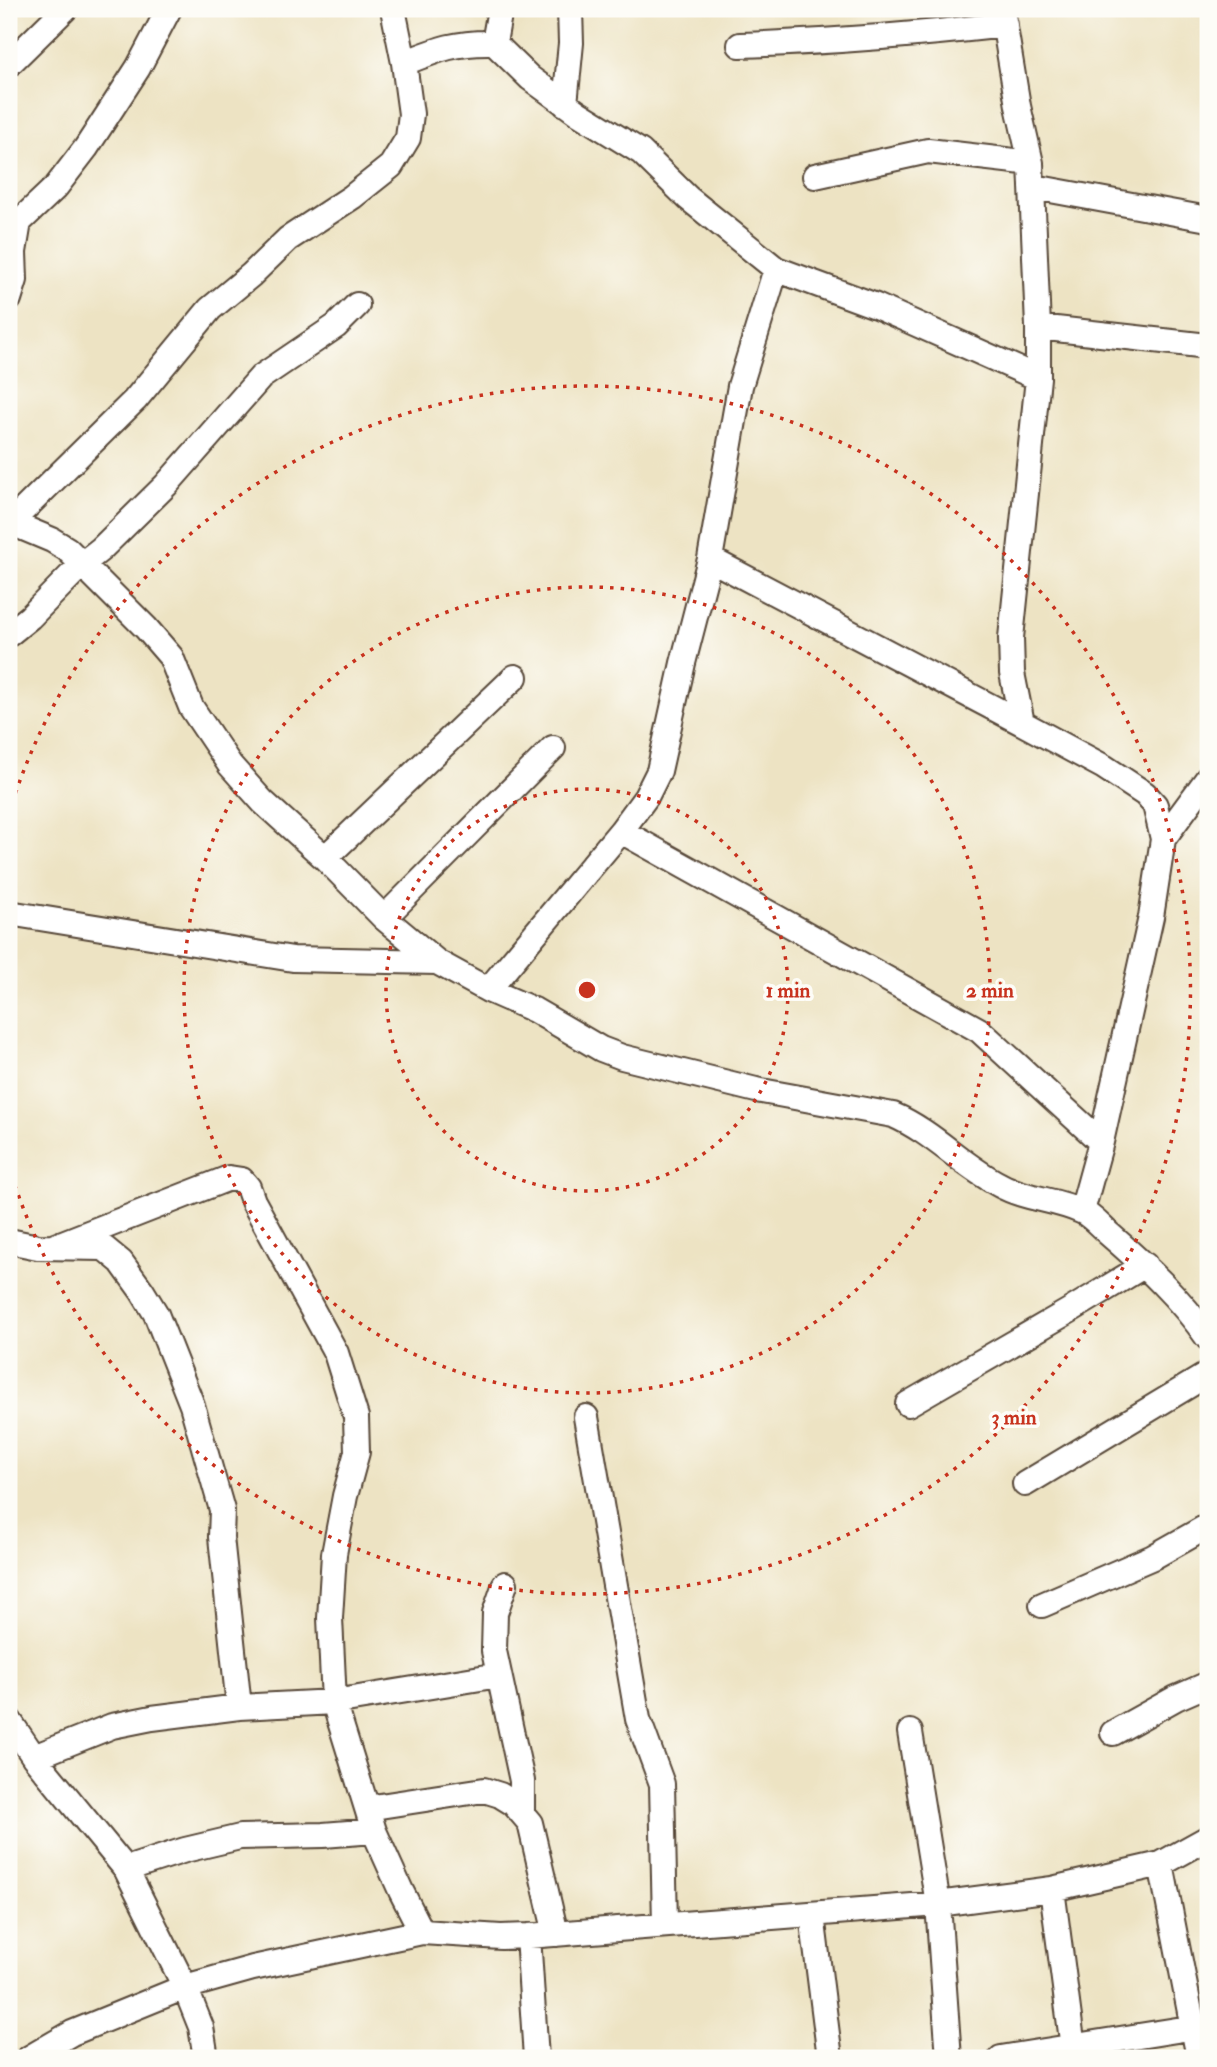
<svg xmlns="http://www.w3.org/2000/svg" width="1217" height="2067" viewBox="0 0 1217 2067" font-family="'IM FELL Double Pica',serif">
  <rect width="100%" height="100%" fill="#fdfcf7"/>
  <filter id="ink" filterUnits="userSpaceOnUse"><feTurbulence type="fractalNoise" baseFrequency=".0143" numOctaves="2"/><feDisplacementMap in="SourceGraphic" scale="14" xChannelSelector="R" yChannelSelector="G"/><feConvolveMatrix kernelMatrix="1 2 1 2 8 2 1 2 1" color-interpolation-filters="sRGB"/></filter>
  <filter id="wash" filterUnits="userSpaceOnUse"><feTurbulence type="fractalNoise" baseFrequency=".00686" numOctaves="4" result="noise"/><feDisplacementMap in="SourceGraphic" scale="28" xChannelSelector="R" yChannelSelector="G"/><feGaussianBlur stdDeviation="1.57" result="paint"/><feColorMatrix in="noise" values="0 0 0 0 0 0 0 0 0 0 0 0 0 0 0 0 0 1.4 0 .05"/><feComposite in="paint" operator="in"/></filter>
  <g filter="url(#wash)">
    <rect width="100%" height="100%" fill="#ede3c3"/>
  </g>
  <g filter="url(#ink)">
    <g fill="none" stroke-linecap="round" stroke-linejoin="round">
      <g stroke="#564637" stroke-width="28">
        <path id="minor" d="M393,9L404,63
          M1002,9L1018,106L1031,163L1038,327V378L1011,638L1012,673L1022,723L1104,767L1145,794L1155,805L1163,839L1151,917L1101,1142L1082,1211
          M494,43L500,9
          M740,45C829,42 917,35 1005,25
          M9,64L65,9
          M565,104L571,43L570,9
          M815,176L928,151L1031,163
          M1034,187L1208,219
          M9,299L15,280L14,252L19,222L56,187L86,148L138,68L169,9
          M1038,327L1208,346
          M9,522L52,540L67,549L146,628L171,657L191,707L230,765L263,802L325,858L384,918L437,962L488,990L534,1010L601,1049L622,1057L756,1090L893,1115C933,1132 961,1165 1000,1185C1025,1199 1055,1199 1081,1211C1091,1215 1101,1227 1109,1234C1146,1266 1180,1298 1208,1338
          M10,523L135,400L210,309L251,275L288,239L352,197L391,166L408,138L411,114L404,63C439,49 456,42 494,43L530,78L578,113L641,152L688,198L776,269L876,306L1038,378
          M710,559L1022,723
          M9,634L30,617L82,564L101,549L166,485L261,377L336,326L357,305
          M621,831L979,1030L1101,1142
          M1163,839L1208,778
          M325,858L515,677
          M9,913L293,959L437,962
          M384,918L553,748
          M488,990L621,831L646,797L659,771L683,663L710,559L740,386L776,269
          M9,1241L38,1247L104,1248L121,1262L142,1291L156,1314L192,1405L222,1510L221,1537L239,1707
          M55,1246L229,1178L242,1180L248,1187L253,1201L336,1353L356,1417L357,1452L345,1496L334,1554L330,1618L334,1702L374,1831L401,1891L422,1932
          M908,1404L1069,1311L1145,1265
          M586,1417L638,1719L662,1784L665,1925
          M1025,1484L1208,1374
          M505,1584L495,1613L494,1651L522,1781V1813
          M1042,1605L1153,1557L1208,1526
          M9,1720L34,1757L126,1869L185,1987L201,2027L206,2058
          M910,1732L938,1904L949,2058
          M1113,1733L1176,1698L1208,1684
          M34,1757L112,1726L152,1718L239,1707L334,1702L499,1675
          M367,1808L484,1790L500,1795L513,1803L530,1823L556,1934
          M1161,1864L1199,2058
          M126,1869L185,1850L240,1837L323,1835L374,1831
          M1052,1889L1073,2048
          M812,1915L830,2058
          M528,1936L536,2058
          M29,2058L72,2033L185,1987L253,1968L422,1932L501,1937L528,1936L938,1904L1052,1889L1161,1864L1208,1838
          M1001,2058L1208,2025"/>
      </g>
      <use href="#minor" stroke="#fff" stroke-width="24"/>
    </g>
  </g>
  <g fill="none" stroke="#c8321e" stroke-width="3.5" stroke-dasharray="3.5 7">
    <circle cx="587" cy="990" r="201"/>
    <circle cx="587" cy="990" r="403"/>
    <path d="M9 813A604 604 0 1 1 9 1167"/>
  </g>
  <circle cx="587" cy="990" r="10" fill="#c8321e" stroke="#fdfcf7" stroke-width="3.5"/>
  <g font-size="21" text-anchor="middle" font-weight="bold" fill="#c8321e" stroke="#fdfcf7" stroke-width="7" stroke-linejoin="round" paint-order="stroke">
    <text x="788" y="997">1 min</text>
    <text x="990" y="997">2 min</text>
    <text x="1014" y="1424">3 min</text>
  </g>
  <rect width="1217" height="2067" fill="none" stroke="#fdfcf7" stroke-width="35"/>
</svg>
